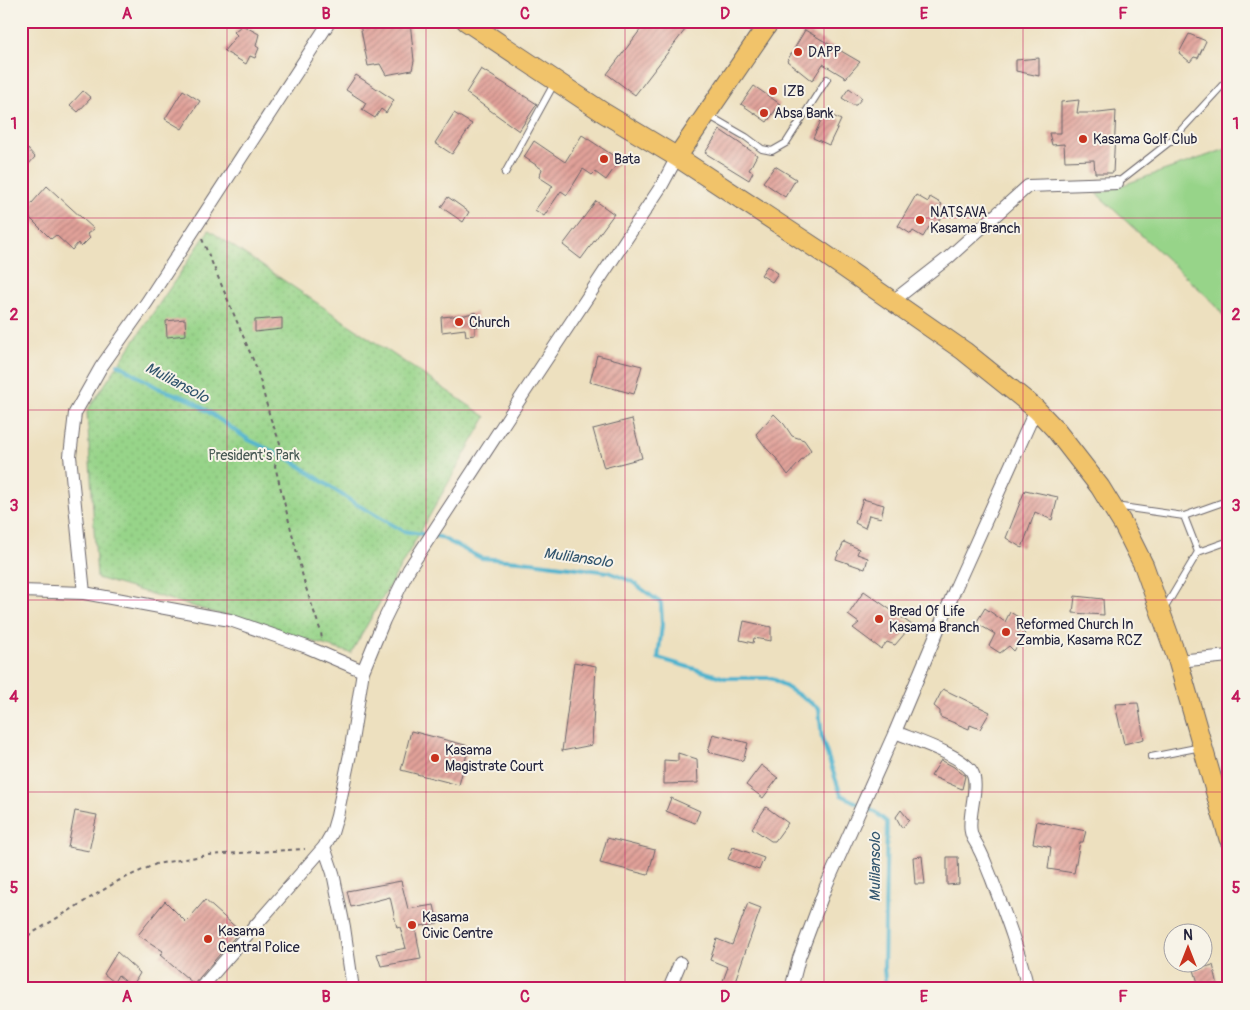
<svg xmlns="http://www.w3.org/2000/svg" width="1250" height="1010" viewBox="0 0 1250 1010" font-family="Pangolin,sans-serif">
  <defs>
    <pattern id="park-dots" width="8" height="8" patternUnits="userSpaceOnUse" patternTransform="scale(1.25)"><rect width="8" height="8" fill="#97d489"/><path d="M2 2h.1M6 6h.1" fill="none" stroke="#82b677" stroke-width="1.8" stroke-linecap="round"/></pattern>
    <pattern id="building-hatch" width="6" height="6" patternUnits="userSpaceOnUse" patternTransform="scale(1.25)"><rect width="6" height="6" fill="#e1a199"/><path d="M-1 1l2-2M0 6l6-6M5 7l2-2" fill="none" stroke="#b6837e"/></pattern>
  </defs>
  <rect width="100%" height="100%" fill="#f7f3e8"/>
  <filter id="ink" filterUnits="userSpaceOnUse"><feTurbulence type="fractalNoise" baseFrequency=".02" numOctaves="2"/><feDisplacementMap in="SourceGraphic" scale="10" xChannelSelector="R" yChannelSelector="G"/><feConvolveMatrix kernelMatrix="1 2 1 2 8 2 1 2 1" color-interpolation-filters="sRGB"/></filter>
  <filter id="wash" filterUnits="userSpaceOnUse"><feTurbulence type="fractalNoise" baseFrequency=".0096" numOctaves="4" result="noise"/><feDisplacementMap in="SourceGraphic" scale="20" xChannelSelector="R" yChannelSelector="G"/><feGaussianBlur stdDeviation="1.12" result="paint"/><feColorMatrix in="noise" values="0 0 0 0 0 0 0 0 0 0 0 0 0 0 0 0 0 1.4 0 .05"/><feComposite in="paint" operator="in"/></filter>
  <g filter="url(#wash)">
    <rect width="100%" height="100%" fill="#ede0bf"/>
    <path fill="#97d489" stroke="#5c7b62" d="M1229,148V323L1212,301L1097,194Z"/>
    <path fill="url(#park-dots)" stroke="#5c7b62" d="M209,230L486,417L351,653L97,578L87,411Z"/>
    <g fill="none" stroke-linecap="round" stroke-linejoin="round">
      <path stroke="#4fb3ce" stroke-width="4" d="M118,364L158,388L191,400L249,440L291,460L351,501L403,531L440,537L481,558L531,562L608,572L631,581L661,603L662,625L658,658L725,678H772L819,708L822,739L841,795L875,812L887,822L884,968L886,989"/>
    </g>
    <g id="blocks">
      <path fill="url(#building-hatch)" d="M386,21H410L414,61L412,70L386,75L380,64L368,66L360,25Z
        M647,21H673L685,30L635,95L607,74Z
        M242,25L259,34L256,46L259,48L255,58L250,56L246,64L224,51L237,35L234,32Z
        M805,30L860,62L846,78L823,64L812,81L787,61Z
        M1189,34L1206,41L1198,58L1194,57L1190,62L1179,53Z
        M1039,58V76L1016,71V60Z
        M481,69L537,104L519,131L466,93Z
        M356,75L394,100L386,113L381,109L375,118L362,110L366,103L346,90Z
        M754,86L780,104L767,122L741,104Z
        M849,88L862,98L856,105H853L842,98Z
        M183,90L200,101L182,129L165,119Z
        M83,91L91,98L78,112L70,105Z
        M1079,100L1077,113H1099L1116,111L1113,173H1095L1094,160L1065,161L1064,144L1052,145L1049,133H1061V102Z
        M825,112L841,120L829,145L813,138Z
        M454,113L472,124L452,154L435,143Z
        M720,130L757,155L749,170L753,172L749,180L705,153Z
        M582,135L620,160L606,180L595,172L592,175L583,169L567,195L561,191L544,216L535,210L553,186L539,177L542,169L524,157L534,141L565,162Z
        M28,149L35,157L21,173V156Z
        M775,166L796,179L785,197L763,182Z
        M47,186L94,229L87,234L90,238L81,247L78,243L72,250L56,235L51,239L24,212Z
        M916,195L928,202L930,197L942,204L937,212L942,215L934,229L929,227L923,237L913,231L911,234L898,226Z
        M448,197L469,212L463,222L441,207Z
        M596,201L614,214L581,259L563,245Z
        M767,266L778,273L772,282L761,275Z
        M476,312L479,326L475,327V335L466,336L465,329L442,332L441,317L465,315Z
        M282,318V329L255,332V320Z
        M185,319L186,335L167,337L166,321Z
        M597,355L642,366L634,394L590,382Z
        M774,414L784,424L792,436L804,440L811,450L788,475L776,458L767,449L756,434Z
        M632,419L642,458L604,468L593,429Z
        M1025,490L1058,497L1052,520L1035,512L1022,548L1006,538Z
        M863,499L884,505L881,518L869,515L865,528L855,523Z
        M844,542L859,549L857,554L868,558L865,569L836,559Z
        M864,591L912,625L895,645L887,642L881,649L853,628L859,623L848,615Z
        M1075,596L1103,599L1104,615L1073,613Z
        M985,608L1005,622L1010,612L1023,620L1020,629L1025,634L1014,651L1009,646L1000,653L989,646L995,634L976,623Z
        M744,621L771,627V641L754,638L753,643L740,640Z
        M574,662L596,666L592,745L562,751Z
        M943,689L990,712L980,729L970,725L969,729L940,717V711L934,706Z
        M1138,703L1144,739L1124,744L1115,704Z
        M411,731L469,746L459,785L401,770Z
        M713,734L748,743L743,761L708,752Z
        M678,753L697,759L698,783L664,784V760L678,761Z
        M941,760L954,767L965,776L962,789L931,776Z
        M761,765L778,778L763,798L746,785Z
        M671,798L700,811L695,823L666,811Z
        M766,807L788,823L775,841H771L752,828Z
        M901,810L909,820L902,828L896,817Z
        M75,811L97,815L89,851L68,847Z
        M1037,821L1086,831L1083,842H1080L1074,873L1048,869L1051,847L1033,843Z
        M607,838L655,850L648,875L600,863Z
        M733,847L764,858L759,870L728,859Z
        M922,856L925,884H915L913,857Z
        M947,857H958L959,884L947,885Z
        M401,881L408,909L434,905L438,923L415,927L421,959L381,966L377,954L406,948L400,927L397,928L390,897L351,907L347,891Z
        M205,900L240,931L194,984L160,955L163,951L138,935L165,901L186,922Z
        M748,903L761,908L736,978H737L733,989H720L728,967L710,960L717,939L732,945Z
        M117,952L140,973L132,987L118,975L114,982L104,974Z
        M1213,965L1219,989H1200L1194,970Z"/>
    </g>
  </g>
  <g filter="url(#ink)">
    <use href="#blocks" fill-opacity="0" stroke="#696469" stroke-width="1"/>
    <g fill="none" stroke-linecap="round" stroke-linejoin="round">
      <g stroke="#696469" stroke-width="8">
        <path id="service" d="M708,115L746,137L762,149L772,151L786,143L827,79
          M505,173L555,82
          M1117,183L1172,140L1229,78
          M1115,506L1184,516L1229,500
          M1184,516L1198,552
          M1163,611L1198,552L1229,541
          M1151,757L1201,747"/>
      </g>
      <g stroke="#696469" stroke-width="14">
        <path id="minor" d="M893,301L948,258L1028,186L1117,183
          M21,591L84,593L230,620L307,647L363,671
          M84,593L70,456L75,413L101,367L147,302L330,21
          M1178,661L1229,656
          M895,732C914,740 962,755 972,772C980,786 967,817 971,832C972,839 977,843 979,849C984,858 987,868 991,877C1005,914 1019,950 1028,989
          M324,847L333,873L344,927L353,989
          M200,989L324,847L332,833L337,816L350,754L363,671L384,620L409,569L520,399L662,185L677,157
          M669,989L680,963
          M791,989L799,958L826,886L895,732L956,587L1036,409"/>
      </g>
      <g stroke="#696469" stroke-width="21">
        <path id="primary" d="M466,21L604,113L677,157L823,253L964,351L1036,409L1055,429L1100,487L1124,526L1144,566L1178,661L1229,839
          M677,157L770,21"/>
      </g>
      <path stroke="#696469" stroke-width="2" stroke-dasharray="4 4" stroke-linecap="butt" d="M202,239L257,369L270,417L280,443L275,466L305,585L321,632L322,640
        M21,940L118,881L156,864L208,855L305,849"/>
      <use href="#service" stroke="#fff" stroke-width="6"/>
      <use href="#minor" stroke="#fff" stroke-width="12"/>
      <use href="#primary" stroke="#f1c36a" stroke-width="19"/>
    </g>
  </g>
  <path fill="none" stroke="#c2185b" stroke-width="1" stroke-opacity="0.55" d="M227,21V989M426,21V989M625,21V989M824,21V989M1023,21V989M21,218H1229M21,410H1229M21,600H1229M21,792H1229"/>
  <g fill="#c8321e" stroke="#f7f3e8" stroke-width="2">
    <circle cx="798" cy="52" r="5"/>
    <circle cx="773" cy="91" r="5"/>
    <circle cx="764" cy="113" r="5"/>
    <circle cx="1083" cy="139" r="5"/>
    <circle cx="604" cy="159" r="5"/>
    <circle cx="920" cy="220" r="5"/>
    <circle cx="459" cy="322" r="5"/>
    <circle cx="879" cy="619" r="5"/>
    <circle cx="1006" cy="632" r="5"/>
    <circle cx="435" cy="758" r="5"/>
    <circle cx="412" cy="925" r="5"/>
    <circle cx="208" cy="939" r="5"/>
  </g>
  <g text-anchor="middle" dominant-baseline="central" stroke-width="4" stroke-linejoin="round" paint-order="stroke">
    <g font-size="14" fill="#22223b" stroke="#f7f3e8" text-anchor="start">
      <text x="808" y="52">DAPP</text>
      <text x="783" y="91">IZB</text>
      <text x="774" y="113">Absa Bank</text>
      <text x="1093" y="139">Kasama Golf Club</text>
      <text x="614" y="159">Bata</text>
      <text x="930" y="212">NATSAVA<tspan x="930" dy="16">Kasama Branch</tspan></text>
      <text x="469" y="322">Church</text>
      <text x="889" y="611">Bread Of Life<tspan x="889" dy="16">Kasama Branch</tspan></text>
      <text x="1016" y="624">Reformed Church In<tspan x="1016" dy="16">Zambia, Kasama RCZ</tspan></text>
      <text x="445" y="750">Kasama<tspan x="445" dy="16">Magistrate Court</tspan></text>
      <text x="422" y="917">Kasama<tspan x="422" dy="16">Civic Centre</tspan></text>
      <text x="218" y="931">Kasama<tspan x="218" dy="16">Central Police</tspan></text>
    </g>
    <g font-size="14" fill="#455752" stroke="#f7f3e8">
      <text x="254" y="455">President's Park</text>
    </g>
    <g font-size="15" font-style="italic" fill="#32556e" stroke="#f7f3e8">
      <text transform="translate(177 383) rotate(28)">Mulilansolo</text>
      <text transform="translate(578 558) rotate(8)">Mulilansolo</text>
      <text transform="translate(875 867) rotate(-90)">Mulilansolo</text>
    </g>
  </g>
  <rect width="1250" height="1010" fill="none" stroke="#f7f3e8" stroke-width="55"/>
  <g transform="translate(1188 948)"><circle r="24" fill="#f7f3e8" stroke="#a29fa3"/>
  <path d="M0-4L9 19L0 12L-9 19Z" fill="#c8321e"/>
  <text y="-8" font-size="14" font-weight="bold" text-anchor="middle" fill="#22223b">N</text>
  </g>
  <rect x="28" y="28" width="1194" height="954" fill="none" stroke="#c2185b" stroke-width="2"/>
  <g font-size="16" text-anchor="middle" font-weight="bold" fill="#c2185b">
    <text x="127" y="19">A</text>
    <text x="326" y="19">B</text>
    <text x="525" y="19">C</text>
    <text x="725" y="19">D</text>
    <text x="924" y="19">E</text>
    <text x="1123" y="19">F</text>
    <text x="14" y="129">1</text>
    <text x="1236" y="129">1</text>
    <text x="14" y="320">2</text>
    <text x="1236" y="320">2</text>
    <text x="14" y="511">3</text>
    <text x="1236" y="511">3</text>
    <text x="14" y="702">4</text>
    <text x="1236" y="702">4</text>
    <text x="14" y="893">5</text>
    <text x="1236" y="893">5</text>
    <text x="127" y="1002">A</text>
    <text x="326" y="1002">B</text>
    <text x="525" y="1002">C</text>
    <text x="725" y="1002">D</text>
    <text x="924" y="1002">E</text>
    <text x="1123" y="1002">F</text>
  </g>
</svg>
